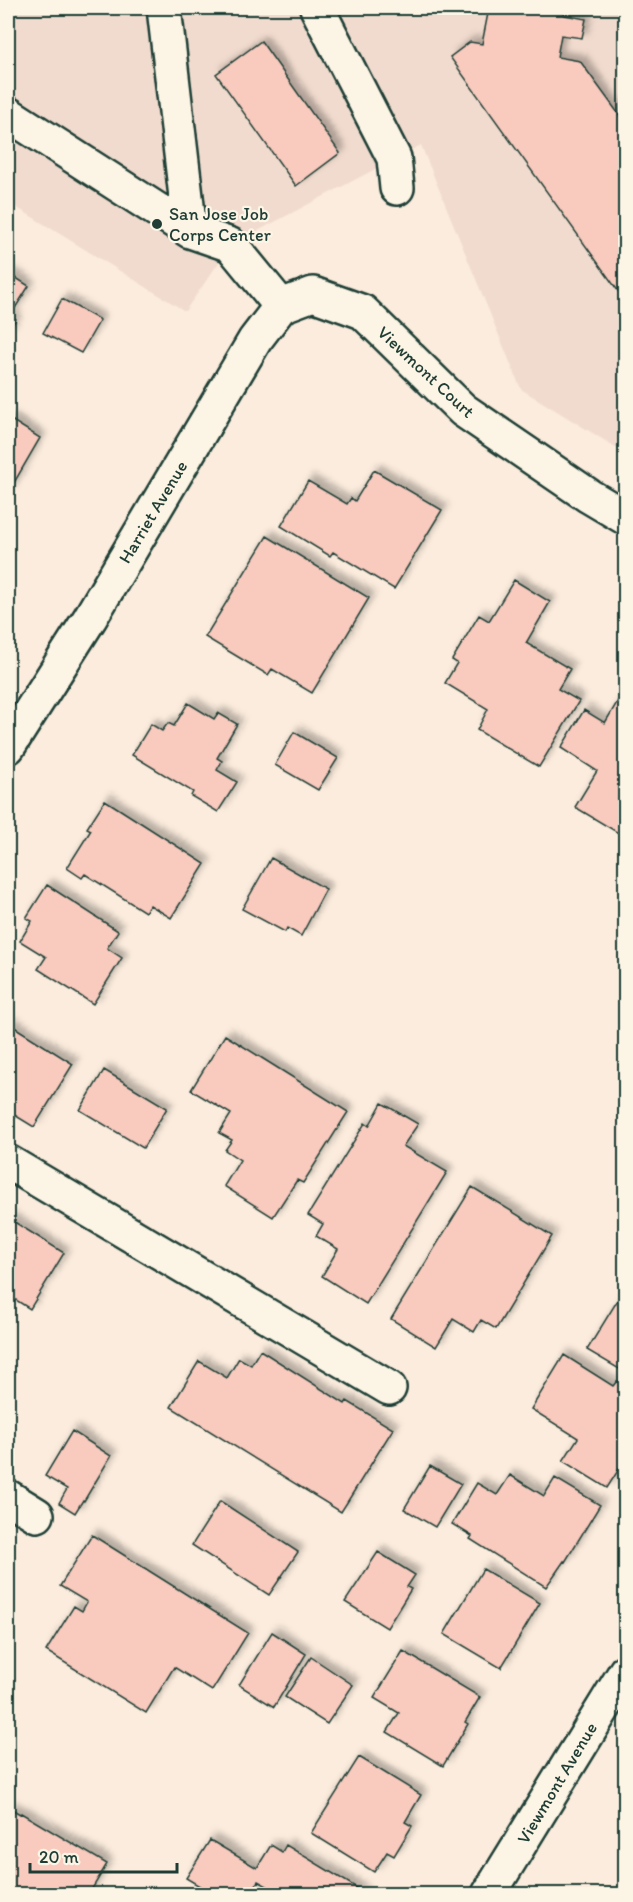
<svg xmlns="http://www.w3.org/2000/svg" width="633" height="1902" viewBox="0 0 633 1902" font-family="Itim,sans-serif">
  <defs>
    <filter id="shadow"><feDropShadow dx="5.5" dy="-5.5" stdDeviation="3" flood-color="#0004"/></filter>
  </defs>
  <rect width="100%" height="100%" fill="#fbecdd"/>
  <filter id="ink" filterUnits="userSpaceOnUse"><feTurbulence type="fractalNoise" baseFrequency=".0167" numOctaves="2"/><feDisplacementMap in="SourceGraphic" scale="12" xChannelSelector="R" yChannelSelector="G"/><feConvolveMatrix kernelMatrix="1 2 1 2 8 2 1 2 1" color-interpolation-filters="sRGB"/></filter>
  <g filter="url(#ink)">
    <path fill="#f1dbce" d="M8,8H625V453L521,389L421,145L231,245L185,311L8,202Z"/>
    <path fill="#f9cabe" stroke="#1f3d34" stroke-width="1.5" filter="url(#shadow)" d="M489,8H565L564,15L586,19L582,38L561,35L557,57L580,61L626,124V302L450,57L470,42L482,44Z
      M261,41L340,153L296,186L216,74Z
      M8,273L29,286L10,316L16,319L8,332Z
      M62,299L100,320L81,353L43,333Z
      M8,418L40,438L8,493Z
      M374,470L442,510L394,589L333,552L330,556L281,526L308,481L347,504L351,498L355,501Z
      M267,536L369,598L312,693L272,669L268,675L205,637Z
      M514,580L550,602L526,643L570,669L558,689L579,701L539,767L477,730L488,709L445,683L457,663L452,660L479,615L489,621Z
      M622,694L626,696V824L620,834L575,807L597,771L561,748L584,710L605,723Z
      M188,703L214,719L218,713L237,724L217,758L222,761L217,770L237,782L218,812L191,796L193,792L132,755L151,724L162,731L168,723L174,726Z
      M294,732L338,758L318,790L275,765Z
      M105,800L205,864L171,918L150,905L145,912L85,874L82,878L67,868L91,830L87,828Z
      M271,858L326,889L301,936L287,928L285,932L242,909Z
      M47,885L118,931L107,948L122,958L93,1004L38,969L46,957L20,941L32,921L26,918Z
      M8,1023L73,1064L34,1127L8,1111Z
      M225,1035L348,1112L303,1183L297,1180L273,1217L224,1186L240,1160L225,1150L232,1140L219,1133L231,1114L191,1090Z
      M104,1070L167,1108L143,1148L80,1110Z
      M382,1103L418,1124L403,1146L447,1172L366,1304L322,1276L338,1249L316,1236L323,1224L308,1215L365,1123L369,1126Z
      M472,1187L552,1236L496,1329L481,1320L474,1332L453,1319L436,1347L391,1319Z
      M8,1218L64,1253L30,1309L8,1295Z
      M622,1293L626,1296V1373L587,1350Z
      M260,1350L345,1404L347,1401L393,1429L341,1512L171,1407L199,1361L227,1378L239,1358L251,1365Z
      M564,1355L613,1386L617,1381L626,1386V1458L607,1488L563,1461L578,1438L531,1409Z
      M72,1431L111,1456L84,1501L83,1500L75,1513L59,1503L67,1489L45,1476Z
      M430,1466L461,1484L435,1527L404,1509Z
      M510,1475L544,1496L555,1478L600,1505L565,1562L564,1561L546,1587L470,1539L472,1536L452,1524L477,1483L497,1495Z
      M220,1501L298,1552L269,1595L192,1545Z
      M92,1535L248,1633L212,1691L174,1667L146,1713L46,1651L74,1606L82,1611L87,1602L60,1586Z
      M378,1552L415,1575L407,1587L411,1589L387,1628L345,1602Z
      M483,1569L540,1603L501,1668L444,1634Z
      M272,1632L306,1654L274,1707L239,1685Z
      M403,1651L480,1697L465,1722L468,1724L443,1766L387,1732L399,1713L374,1698Z
      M311,1657L353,1685L327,1724L285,1697Z
      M359,1757L421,1795L405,1822L412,1826L394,1856L387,1852L374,1872L311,1833Z
      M8,1807L20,1814L21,1813L107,1864L89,1894H8Z
      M210,1840L257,1868L271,1845L282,1852L286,1845L362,1891L360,1894H265L269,1887L258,1881L249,1894H213L186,1878Z"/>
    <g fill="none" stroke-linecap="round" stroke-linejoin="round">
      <g stroke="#1f3d34" stroke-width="38">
        <path id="minor" d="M164,8L190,231
          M317,8L394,158L397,188
          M8,114L190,231L231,245L281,306
          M8,747L90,618L255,340L281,306L313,294L363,312L463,410L589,496L626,518
          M8,1162L389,1388
          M8,1497L37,1515
          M489,1894L626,1671"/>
      </g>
      <use href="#minor" stroke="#fcf5e5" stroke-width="33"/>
    </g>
  </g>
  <circle fill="#1f3d34" stroke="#fcf5e5" stroke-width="2" cx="157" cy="224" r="6"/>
  <g text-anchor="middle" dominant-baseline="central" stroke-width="4.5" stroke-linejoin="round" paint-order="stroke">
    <g font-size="18" fill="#1f3d34" stroke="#fcf5e5" text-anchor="start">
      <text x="169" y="214">San Jose Job<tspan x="169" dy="21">Corps Center</tspan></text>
    </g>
    <g font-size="18" fill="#1f3d34" stroke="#fcf5e5">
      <text transform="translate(426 372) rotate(43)">Viewmont Court</text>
      <text transform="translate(153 512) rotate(-59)">Harriet Avenue</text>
      <text transform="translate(557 1783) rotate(-59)">Viewmont Avenue</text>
    </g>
  </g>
  <rect width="633" height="1902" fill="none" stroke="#fcf5e5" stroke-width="30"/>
  <rect x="15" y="15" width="603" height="1872" fill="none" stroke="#1f3d34" stroke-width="2" filter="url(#ink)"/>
  <path d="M30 1863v9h147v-9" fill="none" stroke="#1f3d34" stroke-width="3"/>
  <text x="39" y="1863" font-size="18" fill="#1f3d34" stroke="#fcf5e5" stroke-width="4.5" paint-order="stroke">20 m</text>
</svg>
